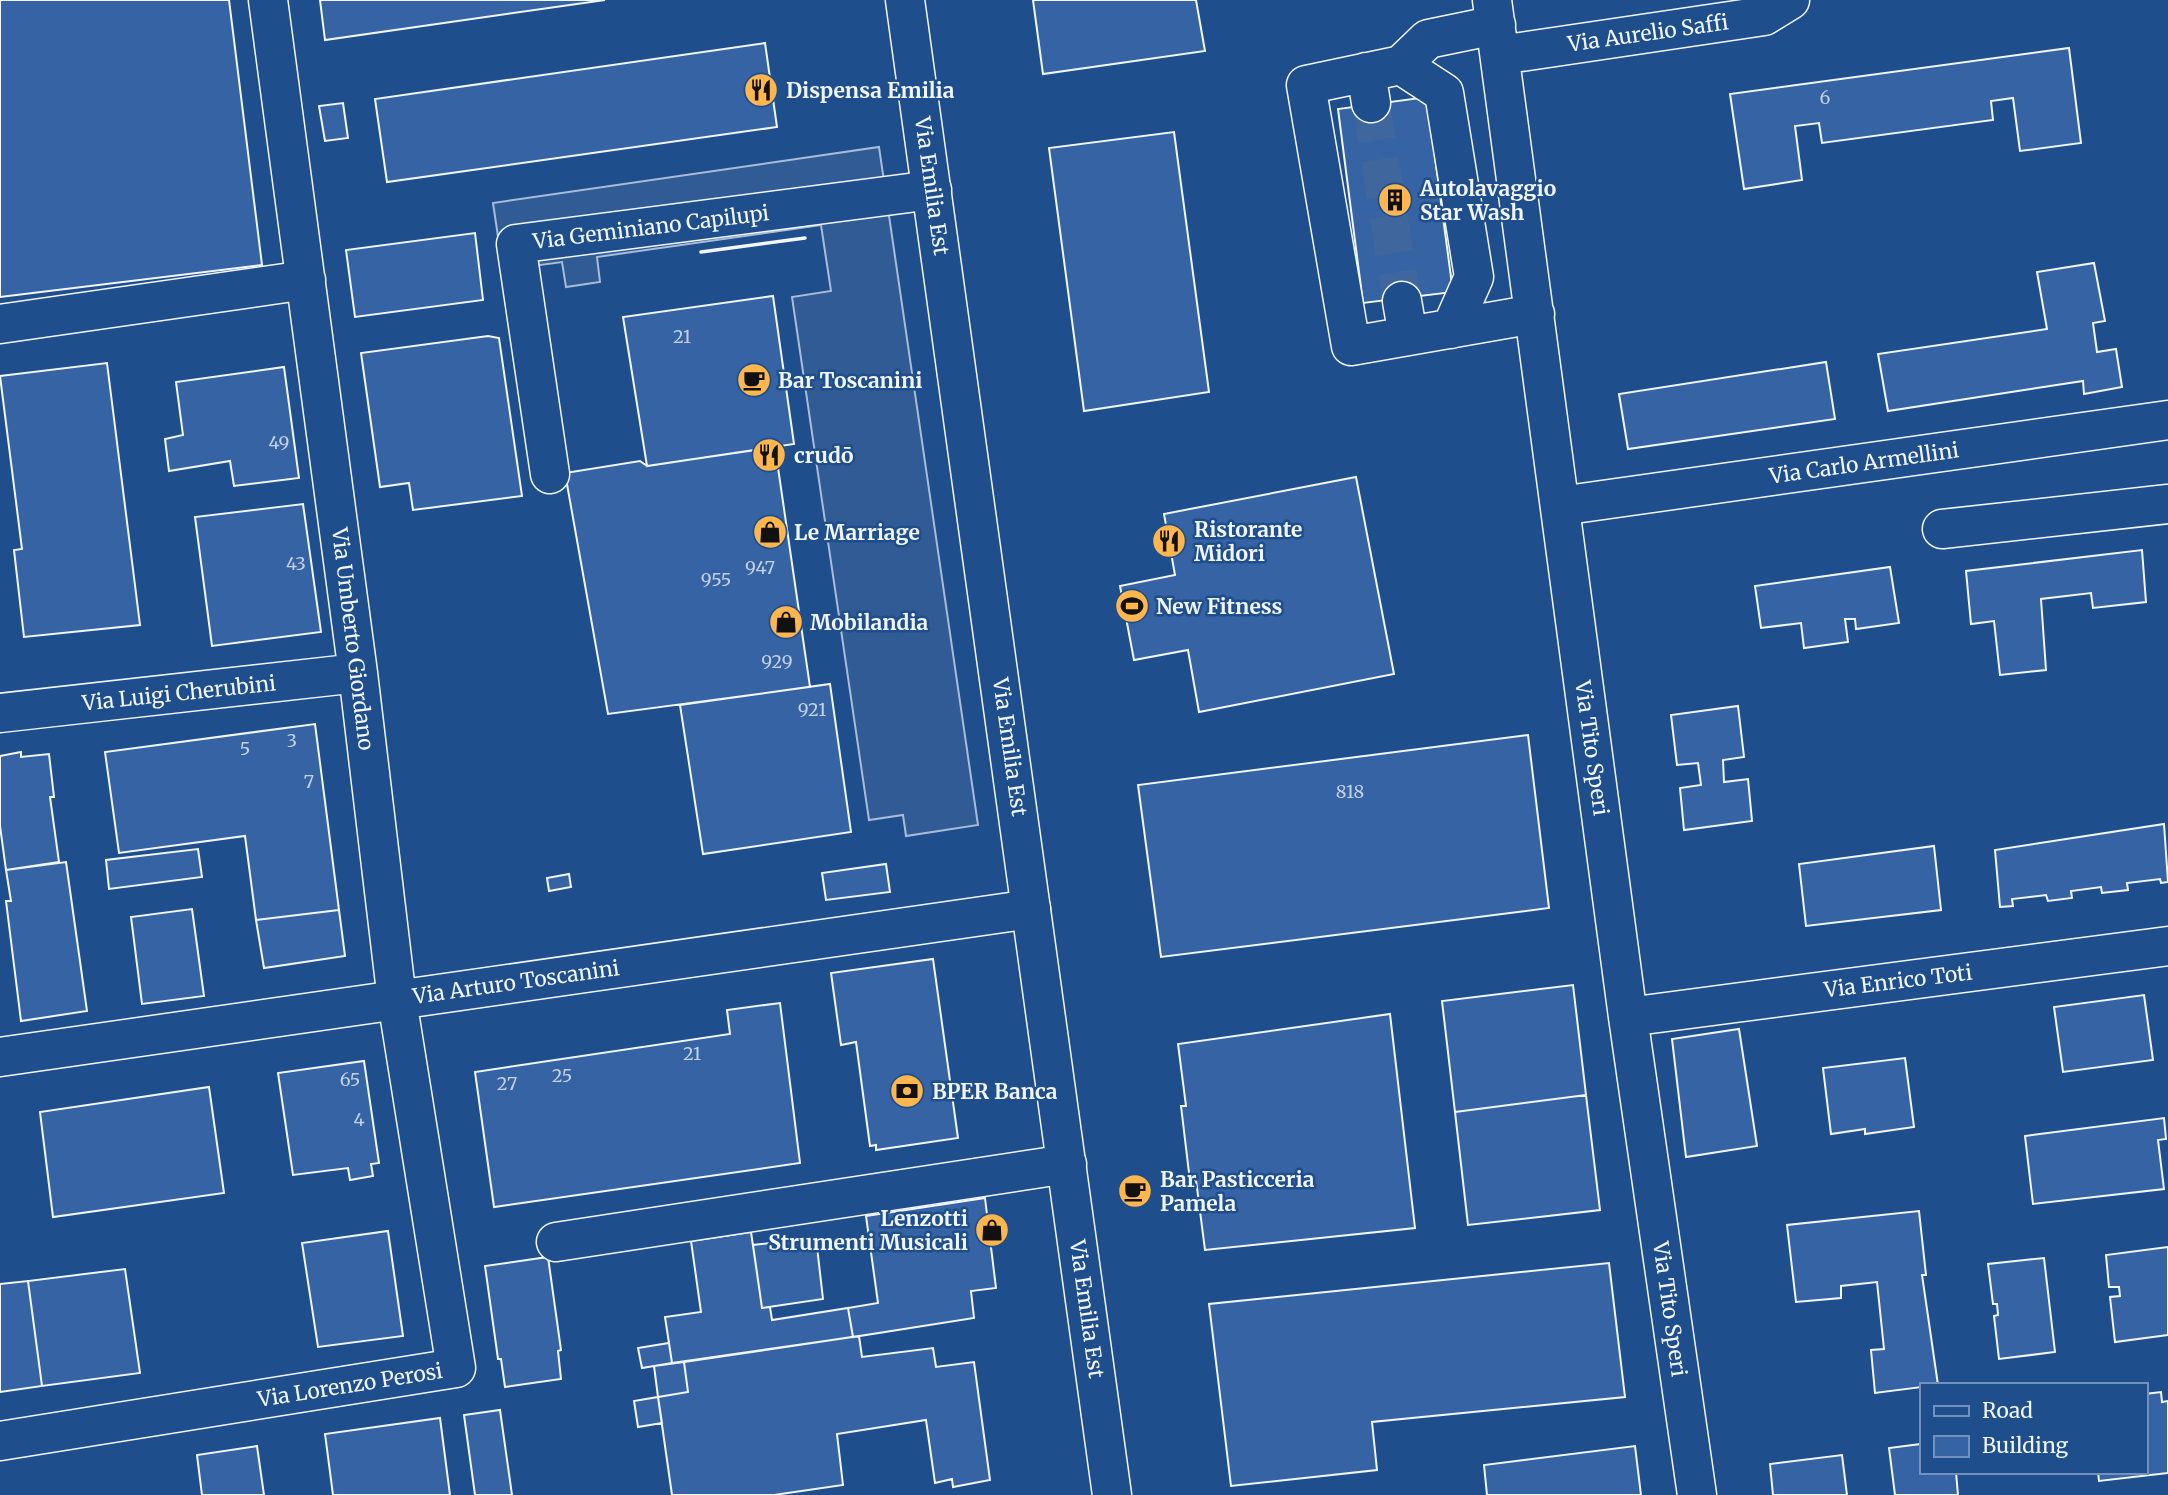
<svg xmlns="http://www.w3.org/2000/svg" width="2168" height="1495" viewBox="0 0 2168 1495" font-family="Merriweather,serif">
  <rect width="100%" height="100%" fill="#1f4e8c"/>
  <path fill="#305b95" stroke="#a8bbd7" stroke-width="2" d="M879,147L978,825L906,836L903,815L869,820L792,297L831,291L821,225L597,257L600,282L566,287L562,262L503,270L493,203Z"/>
  <path fill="#3563a3" stroke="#f2f6ff" stroke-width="2" d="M0,0H229L262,265L0,297Z
    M320,0H605L325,40Z
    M1033,0H1196L1205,51L1043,74Z
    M765,43L777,127L387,182L375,99Z
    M2069,48L2081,143L2020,151L2013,98L1991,101L1993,120L1822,143L1819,123L1795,126L1802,180L1744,189L1730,94Z
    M1427,97L1453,292L1363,303L1338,109Z
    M343,103L348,138L325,141L319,106Z
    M1174,132L1209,392L1084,411L1049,148Z
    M475,233L483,300L355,317L346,250Z
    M2094,263L2105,321L2093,323L2097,352L2116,349L2122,387L2084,394L2083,381L1888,411L1878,354L2047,329L2037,272Z
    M773,296L794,444L647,466L623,317Z
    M488,336L499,338L522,496L413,510L409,483L380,487L361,353Z
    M1826,362L1835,419L1628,449L1619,394Z
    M107,363L140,625L24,637L14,550L22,549L0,376Z
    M284,367L299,478L234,486L230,461L169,471L165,439L183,435L176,382Z
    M775,447L810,687L608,714L565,473L640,461L647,466Z
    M1356,477L1394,674L1199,712L1188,650L1134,660L1120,586L1175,575L1164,514Z
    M303,504L321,632L212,646L195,517Z
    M2142,550L2146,602L2093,608L2091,593L2041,599L2046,670L2000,675L1994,621L1971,624L1966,571Z
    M1890,567L1899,623L1856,629L1855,619H1845L1848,642L1804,648L1801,623L1761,628L1755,586Z
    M830,684L851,832L703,854L680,705Z
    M1738,706L1744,757L1723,760L1724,782L1748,779L1752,821L1684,830L1680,788L1701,785L1698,763L1677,765L1671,715Z
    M315,724L339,910L256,920L245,836L119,853L105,752Z
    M1528,735L1549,908L1161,957L1138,785Z
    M21,752V757L49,754L54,797H50L59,862L6,870L0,826V756Z
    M2164,824L2168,882L2161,883L2160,879L2127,883L2128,890L2102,893L2101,887L2071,891L2072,898L2048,901L2046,895L2012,899L2013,906L2000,907L1995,850Z
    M1934,846L1941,910L1806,926L1799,864Z
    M198,849L202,877L109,889L106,860Z
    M66,862L87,1011L21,1021L6,901H11L6,870Z
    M886,864L890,892L826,900L822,873Z
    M569,874L571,887L549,891L547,878Z
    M192,909L204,996L142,1004L131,917Z
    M339,910L345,956L264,968L256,920Z
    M933,959L958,1138L876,1150V1145L870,1146L856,1042L841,1045L831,973Z
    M1573,985L1586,1095L1455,1112L1442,1001Z
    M2144,995L2153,1060L2063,1072L2054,1007Z
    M780,1003L800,1163L494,1207L475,1072L730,1034L727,1010Z
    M1390,1014L1415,1228L1205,1250L1196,1180L1190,1181L1181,1106H1186L1178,1044Z
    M1739,1029L1757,1146L1686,1157L1672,1039Z
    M1905,1058L1914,1127L1865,1134V1129L1831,1134L1823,1068Z
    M364,1061L379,1163L371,1164L373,1176L350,1180L348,1168L293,1175L278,1073Z
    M209,1087L224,1193L53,1217L40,1112Z
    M1586,1095L1600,1210L1468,1225L1455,1112Z
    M2164,1118L2166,1139L2158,1140L2164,1189L2033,1204L2025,1136Z
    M985,1198L996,1288L971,1291L974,1318L853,1337L848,1308L878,1303L866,1216Z
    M1919,1211L1926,1275H1922L1938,1385L1875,1393L1871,1350L1884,1349L1877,1282L1841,1286V1298L1796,1302L1787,1225Z
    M388,1231L403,1336L318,1347L302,1243Z
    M751,1232L762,1308L770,1307L772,1320L848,1308L853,1337L672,1363L665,1317L701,1312L691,1241Z
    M816,1238L823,1299L762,1308L753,1245Z
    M2168,1247V1335L2115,1342L2110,1297L2120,1296L2119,1287H2109L2106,1255Z
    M548,1257L561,1350L558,1351L561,1379L505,1387L501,1359H498L485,1266Z
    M2044,1258L2055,1352L1999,1359L1994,1316L1998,1315L1997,1304H1993L1988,1264Z
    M1609,1263L1625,1397L1372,1422L1377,1470L1231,1486L1209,1304Z
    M125,1269L140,1373L42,1386L28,1281Z
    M28,1281L42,1386L0,1392V1284Z
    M859,1336L862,1357L933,1348L936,1367L974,1362L990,1480L953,1487L952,1479L935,1483L926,1420L837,1434L843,1485L774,1495H672L658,1397L688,1392L684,1362Z
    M669,1343L672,1363L642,1368L638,1348Z
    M684,1362L688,1392L658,1397L654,1366Z
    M2161,1392L2162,1402L2168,1401V1473L2099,1481L2098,1472H2145V1394Z
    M658,1397L662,1423L638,1427L634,1401Z
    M500,1410L512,1495H475L464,1415Z
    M440,1418L450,1495H333L325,1434Z
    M1921,1444V1472H1956L1958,1495H1895L1889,1448Z
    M257,1446L264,1495H202L197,1455Z
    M1635,1446L1641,1495H1487L1484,1465Z
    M1842,1455L1847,1495H1773L1770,1464Z"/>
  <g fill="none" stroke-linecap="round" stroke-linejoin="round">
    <path stroke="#3f679d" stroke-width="38" stroke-dasharray="38 19" stroke-linecap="butt" d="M1371,103L1402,301"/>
    <g stroke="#f2f6ff" stroke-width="41">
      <path id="minor" d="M1492,0L1628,1017L1697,1495
        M1496,25L1428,39L1401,65L1306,85L1351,346L1535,314
        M1500,55L1764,16L1790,0
        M1401,65L1444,93L1474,277L1451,329
        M1366,72L1371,103
        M1402,301L1408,336
        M0,324L306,280
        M550,474L516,244L932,190
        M1560,506L2168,420
        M1942,529L2168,504
        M0,713L358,673
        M1628,1017L2168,946
        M0,1057L1031,909
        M556,1242L1067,1164
        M0,1441L456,1368L397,1000L358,673L268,0"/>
    </g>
    <g stroke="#f2f6ff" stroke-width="41">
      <path id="major" d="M905,0L1112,1495"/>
    </g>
    <use href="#minor" stroke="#1f4e8c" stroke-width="38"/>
    <use href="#major" stroke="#1f4e8c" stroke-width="38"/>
    <path stroke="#f2f6ff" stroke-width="3.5" d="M701,252L805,238"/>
  </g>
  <defs>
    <g id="restaurant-disc" transform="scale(1.75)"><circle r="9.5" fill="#ffb74d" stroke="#1f4e8c"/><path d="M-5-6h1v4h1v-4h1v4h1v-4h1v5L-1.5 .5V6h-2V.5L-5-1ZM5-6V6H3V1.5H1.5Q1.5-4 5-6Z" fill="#111"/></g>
    <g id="building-disc" transform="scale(1.75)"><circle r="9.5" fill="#ffb74d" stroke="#1f4e8c"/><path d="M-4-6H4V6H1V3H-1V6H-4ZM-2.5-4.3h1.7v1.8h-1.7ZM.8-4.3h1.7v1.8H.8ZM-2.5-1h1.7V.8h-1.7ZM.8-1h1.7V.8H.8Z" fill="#111"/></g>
    <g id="cafe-disc" transform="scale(1.75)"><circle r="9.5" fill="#ffb74d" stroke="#1f4e8c"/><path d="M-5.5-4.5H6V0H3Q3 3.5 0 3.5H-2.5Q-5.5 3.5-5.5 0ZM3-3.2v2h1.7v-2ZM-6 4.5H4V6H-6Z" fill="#111"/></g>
    <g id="shop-disc" transform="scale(1.75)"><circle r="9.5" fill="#ffb74d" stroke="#1f4e8c"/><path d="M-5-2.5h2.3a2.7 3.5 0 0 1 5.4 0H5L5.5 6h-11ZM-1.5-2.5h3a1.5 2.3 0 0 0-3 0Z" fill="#111"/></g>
    <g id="stadium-disc" transform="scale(1.75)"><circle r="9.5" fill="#ffb74d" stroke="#1f4e8c"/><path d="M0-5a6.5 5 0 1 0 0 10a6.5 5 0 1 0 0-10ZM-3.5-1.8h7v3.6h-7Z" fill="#111"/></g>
    <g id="bank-disc" transform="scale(1.75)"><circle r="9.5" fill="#ffb74d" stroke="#1f4e8c"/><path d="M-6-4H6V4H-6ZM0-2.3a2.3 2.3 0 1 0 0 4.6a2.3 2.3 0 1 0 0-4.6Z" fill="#111"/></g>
  </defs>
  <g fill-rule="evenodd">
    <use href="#restaurant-disc" x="761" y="90"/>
    <use href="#building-disc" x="1395" y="200"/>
    <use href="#cafe-disc" x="754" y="380"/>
    <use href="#restaurant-disc" x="769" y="455"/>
    <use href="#shop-disc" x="770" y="532"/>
    <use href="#restaurant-disc" x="1169" y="541"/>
    <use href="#stadium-disc" x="1132" y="606"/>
    <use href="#shop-disc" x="786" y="622"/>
    <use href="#bank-disc" x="907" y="1091"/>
    <use href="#cafe-disc" x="1135" y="1191"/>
    <use href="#shop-disc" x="992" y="1230"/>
  </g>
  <g text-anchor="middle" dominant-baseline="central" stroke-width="5" stroke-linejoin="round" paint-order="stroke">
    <g font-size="18" fill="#c3d1e8">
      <text x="1825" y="97">6</text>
      <text x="682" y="336">21</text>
      <text x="279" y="442">49</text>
      <text x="296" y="563">43</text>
      <text x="760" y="567">947</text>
      <text x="716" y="579">955</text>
      <text x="777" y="661">929</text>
      <text x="812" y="709">921</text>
      <text x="292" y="740">3</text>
      <text x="245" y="748">5</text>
      <text x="309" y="781">7</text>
      <text x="1350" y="791">818</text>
      <text x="692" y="1053">21</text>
      <text x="562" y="1075">25</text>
      <text x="350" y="1079">65</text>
      <text x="507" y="1083">27</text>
      <text x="359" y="1119">4</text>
    </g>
    <g font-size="21" fill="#f2f6ff" stroke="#1f4e8c">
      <text transform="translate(1648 33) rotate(-8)">Via Aurelio Saffi</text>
      <text transform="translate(932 186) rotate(82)">Via Emilia Est</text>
      <text transform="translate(651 227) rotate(-7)">Via Geminiano Capilupi</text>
      <text transform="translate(1864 463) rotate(-8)">Via Carlo Armellini</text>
      <text transform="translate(353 639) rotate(83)">Via Umberto Giordano</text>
      <text transform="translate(179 693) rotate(-6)">Via Luigi Cherubini</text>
      <text transform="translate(1010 747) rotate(82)">Via Emilia Est</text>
      <text transform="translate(1592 748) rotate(82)">Via Tito Speri</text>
      <text transform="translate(1898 981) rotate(-7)">Via Enrico Toti</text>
      <text transform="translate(516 982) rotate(-8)">Via Arturo Toscanini</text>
      <text transform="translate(1087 1309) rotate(82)">Via Emilia Est</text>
      <text transform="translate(1670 1309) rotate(82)">Via Tito Speri</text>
      <text transform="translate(350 1385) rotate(-9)">Via Lorenzo Perosi</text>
    </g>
    <g font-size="21" font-weight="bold" fill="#f2f6ff" stroke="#1f4e8c" text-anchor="start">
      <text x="786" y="90">Dispensa Emilia</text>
      <text x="1420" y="188">Autolavaggio<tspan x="1420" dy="24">Star Wash</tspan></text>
      <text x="778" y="380">Bar Toscanini</text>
      <text x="794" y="455">crudō</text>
      <text x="1194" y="529">Ristorante<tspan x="1194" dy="24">Midori</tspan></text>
      <text x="794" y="532">Le Marriage</text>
      <text x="1156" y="606">New Fitness</text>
      <text x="810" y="622">Mobilandia</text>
      <text x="932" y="1091">BPER Banca</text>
      <text x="1160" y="1179">Bar Pasticceria<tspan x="1160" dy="24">Pamela</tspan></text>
      <text x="968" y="1218" text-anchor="end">Lenzotti<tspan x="968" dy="24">Strumenti Musicali</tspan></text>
    </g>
  </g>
  <rect x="1920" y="1383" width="228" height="91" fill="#1f4e8c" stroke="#7391ba" stroke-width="2"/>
  <rect x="1934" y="1406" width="35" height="10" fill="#1f4e8c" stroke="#7391ba" stroke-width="2"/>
  <text x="1982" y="1418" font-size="21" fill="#f2f6ff">Road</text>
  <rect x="1934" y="1436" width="35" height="21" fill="#3563a3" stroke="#7391ba" stroke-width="2"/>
  <text x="1982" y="1453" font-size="21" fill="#f2f6ff">Building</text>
</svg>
